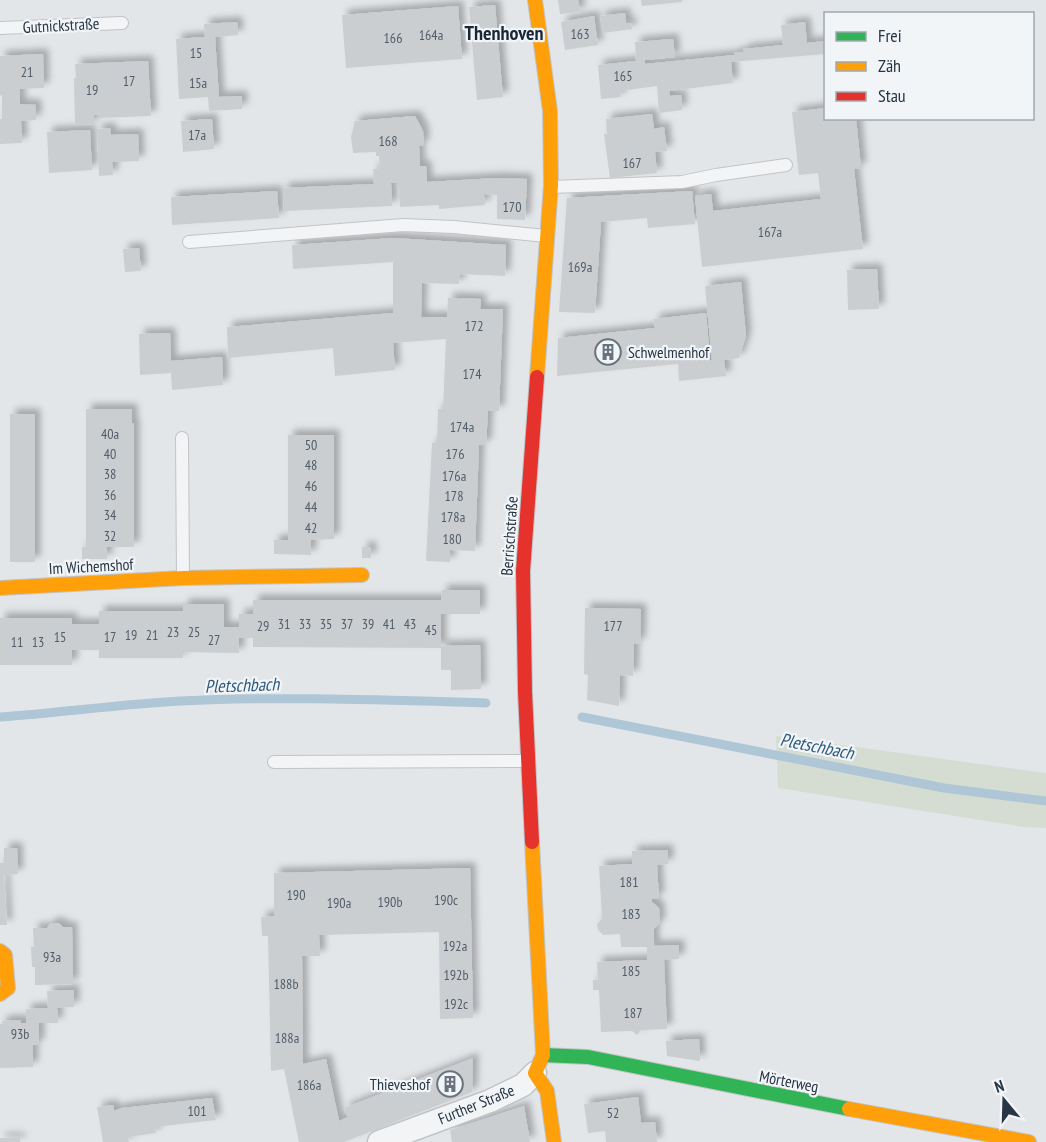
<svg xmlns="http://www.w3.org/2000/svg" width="1046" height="1142" viewBox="0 0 1046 1142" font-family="'PT Sans Narrow',sans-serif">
  <defs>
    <filter id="shadow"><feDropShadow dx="5.5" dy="-5.5" stdDeviation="3" flood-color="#0004"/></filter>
  </defs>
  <rect width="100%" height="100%" fill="#e3e6e9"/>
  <path fill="#d5ddd3" d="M776,736L1046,773V828L1024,827L778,788Z"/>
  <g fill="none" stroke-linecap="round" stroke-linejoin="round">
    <path stroke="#aec6d6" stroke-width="9" d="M0,717C60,713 121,704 181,701C283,696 384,700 486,703
      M582,717L944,788L1046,801"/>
  </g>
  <path fill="#cbced1" filter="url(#shadow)" d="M558,0H578L580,12L560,14Z
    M641,0H682V2L642,6Z
    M495,5L503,97L477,100L469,7Z
    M458,6L462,59L346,68L342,15Z
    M625,13L626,23H631L632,29L603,33L600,16Z
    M594,16L598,45L565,50L561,22Z
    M237,22L238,35L215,37L219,97L242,96V109L209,111L208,97L179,99L176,39L205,37L204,24Z
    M805,22L807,43L825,41V54L731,62L733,83L669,91L670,96L681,95L682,110L659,113L657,86L620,91L621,97L601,99L598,65L636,61L635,42L673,39L675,57L645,60V64L734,55V53L744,52L743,49L783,45L781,25Z
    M43,54L44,88L20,89V104L36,105V120L21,121L22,143L0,144V119H2V95L0,96V56Z
    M148,61L151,116L99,118V114L94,115V124L75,125L74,78H76L75,64Z
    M825,108V118H856L861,168L854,169L863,249L702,267L695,196L711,194L713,211L821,199L818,173L799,175L792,112Z
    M652,114L654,129L664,127L667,151L655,152L657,173L610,178L604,134H607L606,119Z
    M415,116L423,131L424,145L419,146L420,166H426L427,182L497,178L527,179L525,220L497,219V195L484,194L485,205L439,209V205L400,207L398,183H391L392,206L284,211L283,188L374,184L373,169L380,168L379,156H376V152L353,153L351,137L355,121Z
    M212,119L214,149L183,152L181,121Z
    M110,128L111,135L138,134L139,161L112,162L113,175L99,176L97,129Z
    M90,130L92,170L49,173L47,132Z
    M277,191L279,218L172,225L171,197Z
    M692,191L695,224L648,228L647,218L601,222L595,313L559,312L567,198Z
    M394,238L506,245L505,276L460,274L459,284L422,283L421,317H447L448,298L481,299L480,309H503L499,411H488L486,445H479L475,551L450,550V562L426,561L432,443H437L438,409H443L446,339L393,343L395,370L335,376L333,348L228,358L227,327L393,313V262L293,269L292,245Z
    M139,248L141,271L125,272L123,249Z
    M877,269L879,309L848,310L847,270Z
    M741,282L746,336L739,358L724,360L726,376L679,381L678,364L557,376L558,338L655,328L654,319L706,313L710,360H712L705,286Z
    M170,333L171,361L222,357L223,385L172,390L171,373L140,375L139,334Z
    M86,409H132V424L134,423V547H107V559H82V547H86Z
    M10,414H35V562H10Z
    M288,435H334V539L311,540V555L274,554V540H288Z
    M362,547H371V558H362Z
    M442,590H480V614H441V648L253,647V638H239V653L183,652V658H99V650H72V665H0V618H72V624H99V611H183V604H224V627H239V614H253V600H441Z
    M585,608L641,609L640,643L634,644L633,676L620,675L619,706L587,700L588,675L584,674Z
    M480,645L481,689L451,690V670H441V646Z
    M4,848H17L18,874L4,875L7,925H0V863H4Z
    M668,850V864L657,865L659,898L652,899V902L659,908L660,922L654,929V946L679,945V959L664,960L667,1029L641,1030L637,1035L632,1031L601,1032L599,990H593V980H598L597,962L647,960V947H621L620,934L603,935L598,930L597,924L602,919L599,866L632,864V851Z
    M470,868L473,1018L440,1019L439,932L319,935L320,956H302L303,1064L326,1059L339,1121L348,1117L344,1108L473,1058L472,1092L344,1142H299L284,1069L271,1071L268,936H262L261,917L274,916V873Z
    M51,923H59L63,927H72L73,984L35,985V967H32L31,947H34L33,928H47Z
    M74,990V1007L57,1008L58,1023H39V1045H33V1067L0,1068V1024H3L2,1021L21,1020V1023H26V1009L48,1008L47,991Z
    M699,1039L700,1061L667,1056L666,1041Z
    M638,1097L641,1123L655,1122L657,1142H606L605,1131L588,1133L584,1104Z
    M212,1098L216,1120L155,1127L156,1133L128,1137L129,1142H103L97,1107L113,1105L114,1111L122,1108Z
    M524,1106L530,1142H452L450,1130Z
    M0,1138H20V1142H0Z"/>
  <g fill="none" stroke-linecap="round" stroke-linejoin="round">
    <g stroke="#c1c4c7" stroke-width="14">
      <path id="lane" d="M0,28L122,23
        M552,187L682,182L716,175L786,165
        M189,242L403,225L454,227L546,236
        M182,438L183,577
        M274,762L526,761"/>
    </g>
    <g stroke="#c1c4c7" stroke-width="25">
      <path id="street" d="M379,1142L490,1101L523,1085L535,1073"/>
    </g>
    <g stroke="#c1c4c7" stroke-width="16">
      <path id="fast" d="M543,1055L588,1057L849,1109"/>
    </g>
    <g stroke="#c1c4c7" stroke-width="16">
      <path id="slow" d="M535,0L550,111L551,185L537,377
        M0,588L183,578L362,575
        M532,842L543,1055L535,1073L547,1091L554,1142
        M0,951L5,955L8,988L0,994
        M849,1109L1029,1142"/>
    </g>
    <g stroke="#c1c4c7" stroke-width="16">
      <path id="jam" d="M532,842L525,692L523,571L537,377"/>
    </g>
    <use href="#lane" stroke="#f3f4f5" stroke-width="12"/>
    <use href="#street" stroke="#f3f4f5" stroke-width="22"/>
    <use href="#fast" stroke="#30b455" stroke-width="14"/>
    <use href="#slow" stroke="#ff9f0a" stroke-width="14"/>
    <use href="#jam" stroke="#e5322d" stroke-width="14"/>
  </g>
  <defs>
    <g id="building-ring" transform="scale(1.35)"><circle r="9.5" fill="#f1f5f8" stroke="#69737e" stroke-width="1.5"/><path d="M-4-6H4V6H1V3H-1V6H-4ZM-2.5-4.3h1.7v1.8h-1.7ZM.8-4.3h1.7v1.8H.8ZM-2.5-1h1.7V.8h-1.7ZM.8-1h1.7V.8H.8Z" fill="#69737e"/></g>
  </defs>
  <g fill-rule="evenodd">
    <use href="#building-ring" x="608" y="352"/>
    <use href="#building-ring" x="450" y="1084"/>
  </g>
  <g text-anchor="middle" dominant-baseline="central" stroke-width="4.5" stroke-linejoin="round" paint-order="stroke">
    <g font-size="14" fill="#515c68">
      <text x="580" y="34">163</text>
      <text x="431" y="35">164a</text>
      <text x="393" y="38">166</text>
      <text x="196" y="53">15</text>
      <text x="27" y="72">21</text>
      <text x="623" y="76">165</text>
      <text x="129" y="81">17</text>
      <text x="198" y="83">15a</text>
      <text x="92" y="90">19</text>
      <text x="197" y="135">17a</text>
      <text x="388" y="141">168</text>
      <text x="632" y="163">167</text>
      <text x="512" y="207">170</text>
      <text x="770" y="232">167a</text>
      <text x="580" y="267">169a</text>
      <text x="474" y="326">172</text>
      <text x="472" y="374">174</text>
      <text x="462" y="427">174a</text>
      <text x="110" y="434">40a</text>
      <text x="311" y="445">50</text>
      <text x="110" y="454">40</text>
      <text x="455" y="454">176</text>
      <text x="311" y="465">48</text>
      <text x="110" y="474">38</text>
      <text x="454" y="476">176a</text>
      <text x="311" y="486">46</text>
      <text x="110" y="495">36</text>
      <text x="454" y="496">178</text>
      <text x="311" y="507">44</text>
      <text x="110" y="515">34</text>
      <text x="453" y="517">178a</text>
      <text x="311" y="528">42</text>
      <text x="110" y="536">32</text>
      <text x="452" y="539">180</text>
      <text x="284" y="624">31</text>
      <text x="305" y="624">33</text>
      <text x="326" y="624">35</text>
      <text x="347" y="624">37</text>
      <text x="368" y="624">39</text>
      <text x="389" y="624">41</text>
      <text x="410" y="624">43</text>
      <text x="263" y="626">29</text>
      <text x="613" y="626">177</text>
      <text x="431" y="630">45</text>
      <text x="173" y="632">23</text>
      <text x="194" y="632">25</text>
      <text x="131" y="635">19</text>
      <text x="152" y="635">21</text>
      <text x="60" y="637">15</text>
      <text x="110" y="637">17</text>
      <text x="214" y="640">27</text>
      <text x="17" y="642">11</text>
      <text x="38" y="642">13</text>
      <text x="629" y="882">181</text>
      <text x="296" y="895">190</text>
      <text x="446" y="900">190c</text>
      <text x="390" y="902">190b</text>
      <text x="339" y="903">190a</text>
      <text x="631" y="914">183</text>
      <text x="455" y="946">192a</text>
      <text x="52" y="957">93a</text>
      <text x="631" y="971">185</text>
      <text x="456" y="975">192b</text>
      <text x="286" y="984">188b</text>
      <text x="456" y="1004">192c</text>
      <text x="633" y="1013">187</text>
      <text x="20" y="1034">93b</text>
      <text x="287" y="1038">188a</text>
      <text x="309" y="1085">186a</text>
      <text x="197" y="1111">101</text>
      <text x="613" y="1113">52</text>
    </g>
    <g font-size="16" fill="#273544" stroke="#f1f5f8">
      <text transform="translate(61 25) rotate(-3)">Gutnickstraße</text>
      <text transform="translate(509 536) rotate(-86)">Berrischstraße</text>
      <text transform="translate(91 566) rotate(-3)">Im Wichemshof</text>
      <text transform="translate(789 1081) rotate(11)">Mörterweg</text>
      <text transform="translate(476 1104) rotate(-22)">Further Straße</text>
    </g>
    <g font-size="16" fill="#273544" stroke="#f1f5f8" text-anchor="start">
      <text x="628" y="352">Schwelmenhof</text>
      <text x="430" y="1084" text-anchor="end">Thieveshof</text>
    </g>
    <g font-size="18" font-style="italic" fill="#2d5a7c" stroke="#f1f5f8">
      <text transform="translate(242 685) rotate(-2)">Pletschbach</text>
      <text transform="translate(817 746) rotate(11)">Pletschbach</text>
    </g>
    <g font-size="20" font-weight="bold" fill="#1a2635" stroke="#f1f5f8">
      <text x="504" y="33">Thenhoven</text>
    </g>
  </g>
  <rect x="824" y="12" width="210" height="108" fill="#f1f5f8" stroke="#a0a8b0" stroke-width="1.5"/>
  <rect x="836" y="32" width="30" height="9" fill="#30b455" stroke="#a0a8b0" stroke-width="1.5"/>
  <text x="878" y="42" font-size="18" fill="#273544">Frei</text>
  <rect x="836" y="62" width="30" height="9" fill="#ff9f0a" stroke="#a0a8b0" stroke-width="1.5"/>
  <text x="878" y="72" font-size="18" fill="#273544">Zäh</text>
  <rect x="836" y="92" width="30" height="9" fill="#e5322d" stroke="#a0a8b0" stroke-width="1.5"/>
  <text x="878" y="102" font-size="18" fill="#273544">Stau</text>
  <g transform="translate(1004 1100) rotate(341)" stroke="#f1f5f8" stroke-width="4.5" paint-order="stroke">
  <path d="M0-4.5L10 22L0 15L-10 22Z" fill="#273544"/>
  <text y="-9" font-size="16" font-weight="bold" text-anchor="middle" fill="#273544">N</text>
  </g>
</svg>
